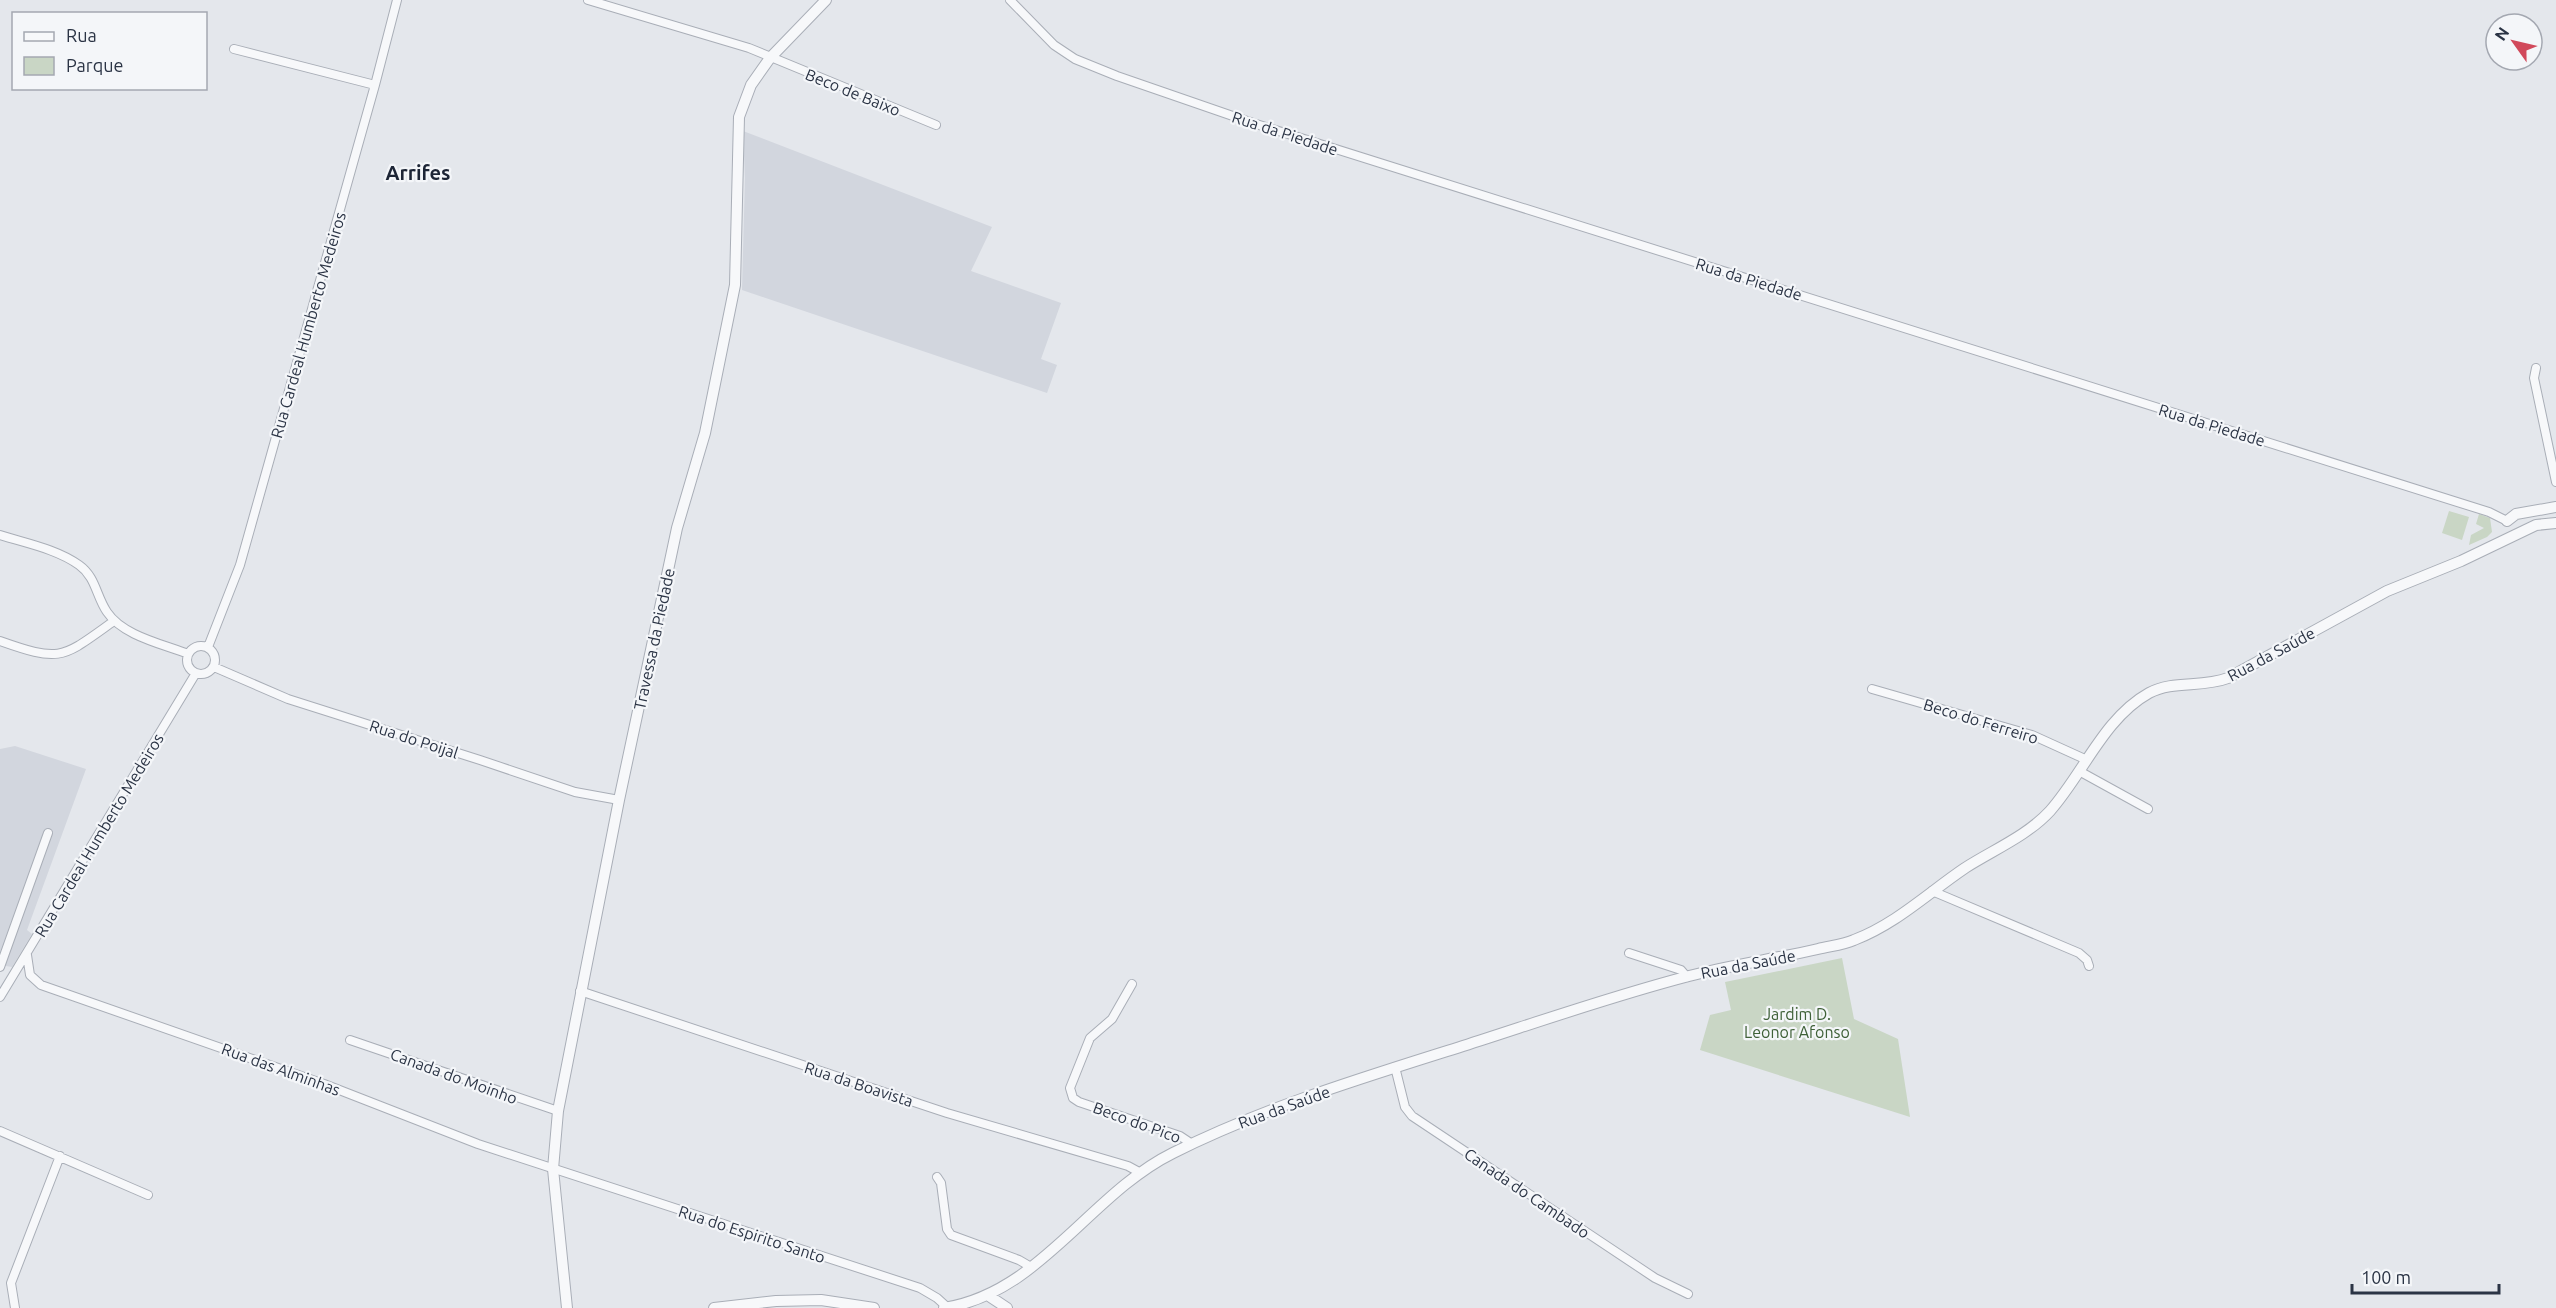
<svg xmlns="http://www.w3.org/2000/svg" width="2556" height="1308" viewBox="0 0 2556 1308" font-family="Ubuntu,sans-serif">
  <rect width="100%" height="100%" fill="#e4e7ec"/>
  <path fill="#d2d6de" d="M743,131L992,227L971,271L1061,303L1041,359L1057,365L1047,393L742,290L745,178Z
    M15,746L86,769L27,930L32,934L12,967L0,965V749Z"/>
  <path fill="#c9d6c5" d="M2449,511L2469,517L2462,540L2442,533Z
    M2479,514L2490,518L2492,532L2487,537L2469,545L2471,535L2484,528L2476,524Z
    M1842,958L1854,1019L1898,1039L1910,1117L1700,1050L1710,1015L1731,1010L1725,982Z"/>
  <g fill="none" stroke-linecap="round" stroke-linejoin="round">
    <g stroke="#a9aeb7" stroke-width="10">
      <path id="minor" d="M588,0L749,48L936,125
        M1010,0L1054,45L1075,59L1117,76L1253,123L2489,512L2507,521
        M234,49L375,85
        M2536,368L2534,378L2556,482
        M0,535C25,543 57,549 79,565C96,577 96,596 107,612C123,636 163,644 188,654
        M0,641C62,663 62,658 114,621
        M187 660a14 14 0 1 1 28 0a14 14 0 1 1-28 0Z
        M208,647L240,565L375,85L397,0
        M214,667L288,699L480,760L575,792L619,800
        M1872,689L2032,735L2087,760
        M2079,771L2148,809
        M1932,891L2079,953L2087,960L2089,966
        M1629,953L1681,970L1687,977
        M27,955L30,975L41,985L324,1084L478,1144L920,1288L937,1298L948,1308
        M0,967L48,833
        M1132,984L1112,1019L1090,1038L1070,1088L1073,1098L1079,1102L1180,1136L1192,1144
        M580,991L947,1113L1128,1166L1139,1172
        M0,997L196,673
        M350,1040L558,1111
        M1395,1067L1405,1107L1412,1116L1655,1278L1688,1294
        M0,1131L148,1195
        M937,1177L941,1183L947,1229L951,1235L1019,1260L1031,1267
        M15,1308L11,1283L60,1156"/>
    </g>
    <g stroke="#a9aeb7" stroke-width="12">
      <path id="tertiary" d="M2507,521L2516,514L2556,507
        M989,1296L1007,1308
        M567,1308L553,1169L558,1111L619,800L677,528L705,433L735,285L739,117L751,85L770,58L826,0
        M714,1308L776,1301L821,1300L874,1308
        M944,1308C1040,1293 1090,1194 1173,1153C1265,1107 1365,1077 1463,1046C1538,1022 1612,996 1689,976C1731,965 1775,959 1818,949C1830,946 1843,945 1854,940C1896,924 1928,893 1965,868C1993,850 2027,836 2050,811C2083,774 2104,718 2149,693C2173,680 2202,688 2228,678L2387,591L2461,561L2536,525L2556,523"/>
    </g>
    <use href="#minor" stroke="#f7f8fa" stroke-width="8"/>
    <use href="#tertiary" stroke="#f7f8fa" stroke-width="10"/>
  </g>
  <g text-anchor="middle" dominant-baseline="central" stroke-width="4.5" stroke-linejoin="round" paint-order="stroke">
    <g font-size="16" fill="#2b3445" stroke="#f4f6f9">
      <text transform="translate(853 92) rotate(22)">Beco de Baixo</text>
      <text transform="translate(1285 133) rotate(18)">Rua da Piedade</text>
      <text transform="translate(1749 279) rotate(17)">Rua da Piedade</text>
      <text transform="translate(308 325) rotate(-74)">Rua Cardeal Humberto Medeiros</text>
      <text transform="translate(2212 425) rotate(17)">Rua da Piedade</text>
      <text transform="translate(654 639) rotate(-78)">Travessa da Piedade</text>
      <text transform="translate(2271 654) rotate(-28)">Rua da Saúde</text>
      <text transform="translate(1981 721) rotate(17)">Beco do Ferreiro</text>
      <text transform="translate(414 739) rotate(18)">Rua do Poijal</text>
      <text transform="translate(99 835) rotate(-59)">Rua Cardeal Humberto Medeiros</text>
      <text transform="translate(1748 964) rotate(-11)">Rua da Saúde</text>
      <text transform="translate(281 1069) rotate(20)">Rua das Alminhas</text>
      <text transform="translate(454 1076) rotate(20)">Canada do Moinho</text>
      <text transform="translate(859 1084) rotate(18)">Rua da Boavista</text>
      <text transform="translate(1284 1107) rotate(-20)">Rua da Saúde</text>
      <text transform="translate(1137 1122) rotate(20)">Beco do Pico</text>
      <text transform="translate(1527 1193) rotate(34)">Canada do Cambado</text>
      <text transform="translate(752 1234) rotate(18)">Rua do Espirito Santo</text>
    </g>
    <g font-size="16" fill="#3f6138" stroke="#f4f6f9">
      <text x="1797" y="1014">Jardim D.<tspan x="1797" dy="18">Leonor Afonso</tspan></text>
    </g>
    <g font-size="20" font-weight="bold" fill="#1d2536" stroke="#f4f6f9">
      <text x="418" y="172">Arrifes</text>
    </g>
  </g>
  <rect x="12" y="12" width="195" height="78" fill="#f4f6f9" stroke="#a4a8b1" stroke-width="1.5"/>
  <rect x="24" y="32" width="30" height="9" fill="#f7f8fa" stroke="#a4a8b1" stroke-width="1.5"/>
  <text x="66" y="42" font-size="18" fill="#2b3445">Rua</text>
  <rect x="24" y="57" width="30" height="18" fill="#c9d6c5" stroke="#a4a8b1" stroke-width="1.5"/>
  <text x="66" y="72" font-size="18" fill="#2b3445">Parque</text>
  <g transform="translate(2514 42) rotate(304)"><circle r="28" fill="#f4f6f9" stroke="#a4a8b1" stroke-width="1.5"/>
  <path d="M0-4.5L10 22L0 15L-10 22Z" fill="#d1495b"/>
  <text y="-9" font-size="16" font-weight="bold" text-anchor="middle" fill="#2b3445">N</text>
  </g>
  <path d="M2352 1284v9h147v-9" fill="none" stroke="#2b3445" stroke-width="3"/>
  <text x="2361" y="1284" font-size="18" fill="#2b3445" stroke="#f4f6f9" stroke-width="4.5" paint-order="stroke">100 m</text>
</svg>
